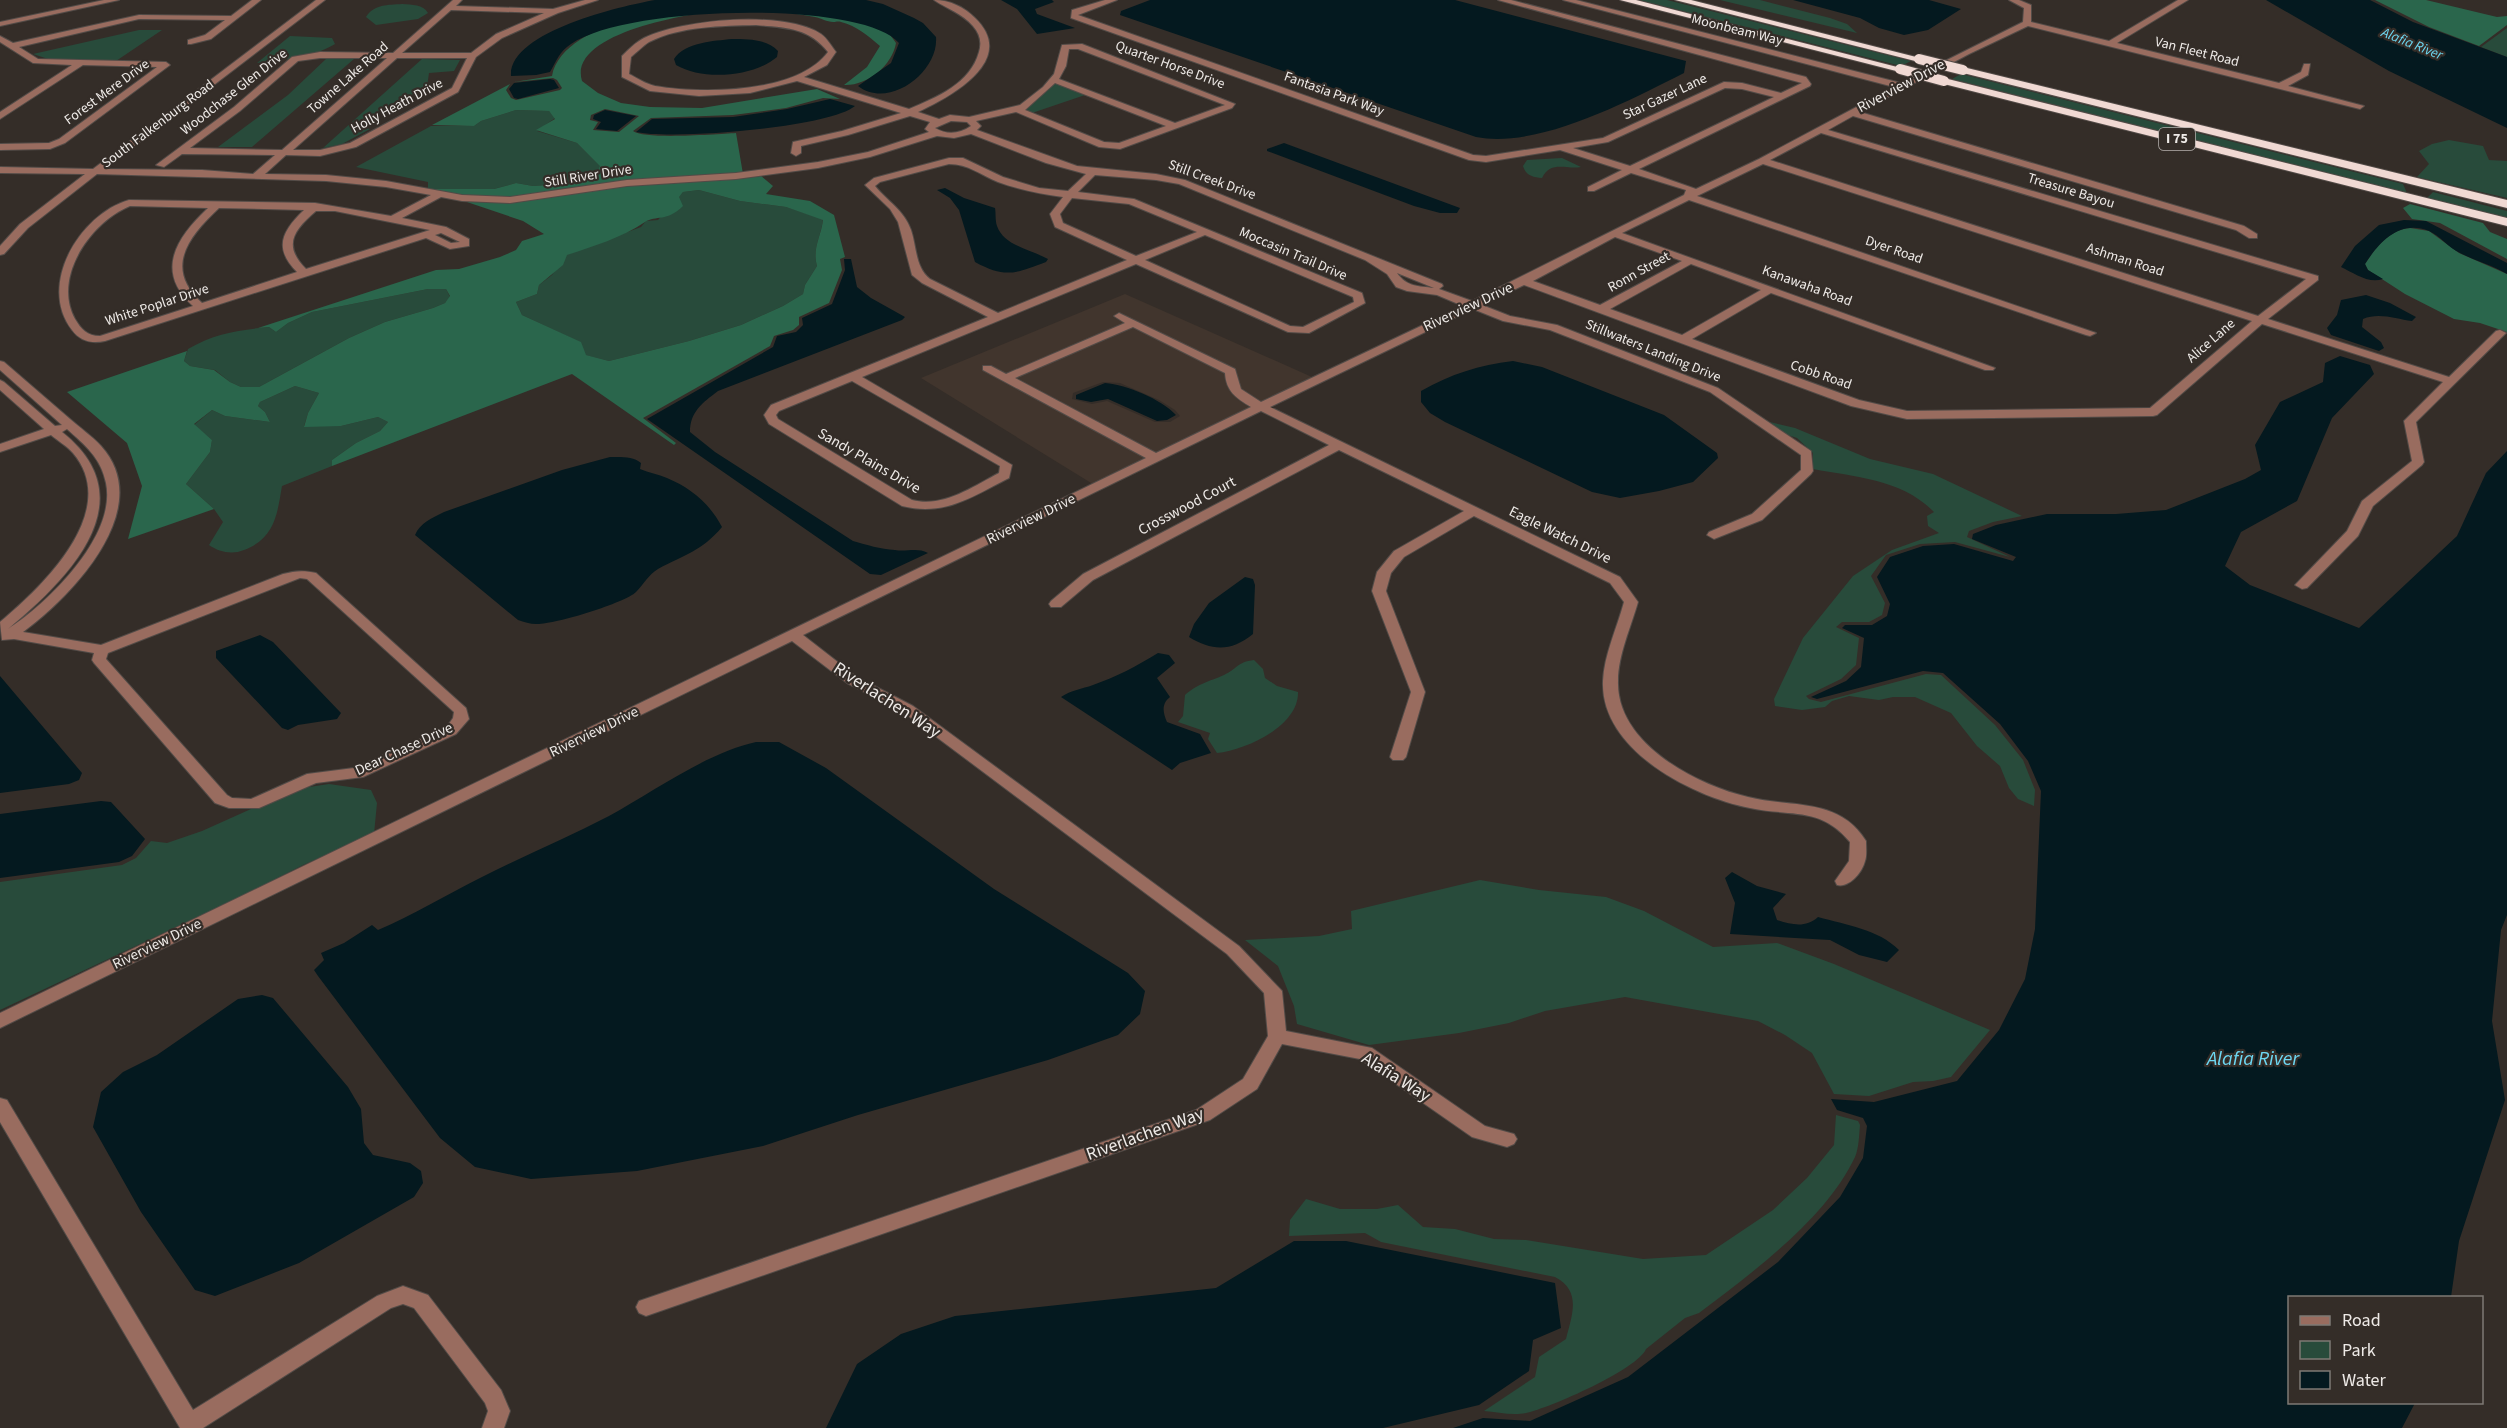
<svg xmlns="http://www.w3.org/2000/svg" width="2507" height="1428" viewBox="0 0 2507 1428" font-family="'Source Sans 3',sans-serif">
  <rect width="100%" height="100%" fill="#342d28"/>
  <path fill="#41352d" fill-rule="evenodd" d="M1125,294L1312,377L1096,486L921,378ZM1103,382L1120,383L1159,400L1175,410L1180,416L1170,422H1155L1107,401L1092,404L1072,399L1073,393Z"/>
  <path fill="#284b3b" d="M1639,0H1667L1911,61L1901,66Z
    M1720,0H1760L1830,18L1847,24L1857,33Z
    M402,4C412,5 423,4 428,13L418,19L376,25L366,17C374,4 388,5 402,4Z
    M2507,28V57L2481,47Z
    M139,30H162L116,61L51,60L33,54Z
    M290,36L332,38L335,44C311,58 284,60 257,63Z
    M327,58L354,59L252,147H218L288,95Z
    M422,59L460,60L454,71L429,73L427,87L354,125L370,129L342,144L323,148Z
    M1961,74L2403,184L2407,193L1952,79Z
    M1057,82L1088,94L1032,113L1023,109Z
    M516,110L549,111L555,118L537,131L577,143L601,166L595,177L562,184L533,186L516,183L494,189H428V182L356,167L431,126H474L481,121Z
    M2449,140L2483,146L2489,160L2507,161V198L2417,177L2429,164L2419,151L2432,144Z
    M1562,158L1581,167C1566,170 1551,160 1542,178C1533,177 1526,176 1523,166L1527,160Z
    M699,190L740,201L786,207L823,219C821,237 812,248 817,266L805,285L803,294L783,306L741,325L689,341L609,361L585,355L580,342L522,315L516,302L537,294L539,285L552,275L566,255L641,227L646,221L658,220L683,192Z
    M2433,192L2507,211V218L2427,198Z
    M428,289H446L450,297L445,303L433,308L385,322L349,338L259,387H241L230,382L215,370L190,366L184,361L188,349C215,333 239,330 269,327L276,332L288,323L312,312Z
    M295,386L319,393L308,413L304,426H341L378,417L388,422L380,431L356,443L332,460V466L282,486C277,515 275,538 244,550C232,555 219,552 209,545L223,522L214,509L186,484L210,452L212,440L194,425L212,410L225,416L270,422L265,412L258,406L260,402Z
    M1770,422L1795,428L1870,459L1933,474L2022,516L1993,522L1969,531L1967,537L2010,557L1955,542L1920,544L1886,555L1871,576L1885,603L1882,615L1869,622H1842L1836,627L1859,638L1856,665L1841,679L1806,696L1809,699L1821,702L1926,674L1941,675L1995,725L2023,760L2035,790L2034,806L2018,799L2009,788L2000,766L1977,746L1951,713L1915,697H1893L1879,700L1849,696L1832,701L1825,707L1802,710L1775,706L1774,699L1803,638L1853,576L1892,550L1939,533L1928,526L1927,516L1934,512C1902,479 1855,477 1813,469V453L1797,438L1785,434Z
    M1254,660L1263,669L1265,678L1277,686L1298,692C1299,726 1246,750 1217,753L1208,739L1210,733L1178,722L1183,716L1185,695C1199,683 1208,682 1224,675C1237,669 1237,662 1254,660Z
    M329,784L371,790L377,803L374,834L303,865L246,894L0,1010V882L122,865L136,858L151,841L167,843L202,831L296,789Z
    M1480,880L1539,890L1606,897L1644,911L1713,947L1777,943L1834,964L1990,1030L1951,1077L1933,1081L1913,1082L1869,1096L1834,1094L1812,1053L1785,1035L1758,1021L1625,997L1545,1011L1509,1023L1459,1033L1369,1045L1297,1024L1294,1006L1278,966L1245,940L1319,936L1352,929L1351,911Z
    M1836,1115L1858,1121L1860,1125C1859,1135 1859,1148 1855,1157C1826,1219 1753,1272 1699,1313L1685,1318L1646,1349C1638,1369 1550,1408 1526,1413C1513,1416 1497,1412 1484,1411L1535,1377L1539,1357L1566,1339C1572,1315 1582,1291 1555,1277L1381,1242L1365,1233L1289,1236L1290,1220L1306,1199L1340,1209H1377L1398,1205L1423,1227L1455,1229L1494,1239L1526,1240L1643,1259L1706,1255L1773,1210L1807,1178L1834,1145Z"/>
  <path fill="#2a664c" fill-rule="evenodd" d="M2375,0H2426L2497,17L2507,16V25L2479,46L2429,27Z
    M748,3C791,2 872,2 896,43C892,66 867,86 844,85L867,67L880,46C868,36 857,26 841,22C838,21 836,22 833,22C827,22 821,18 815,17C787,12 757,9 728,10C695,12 567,32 582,81L598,93L621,103L650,107L702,108L817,89L840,99L823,98L786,108L733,115L651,118L633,131C644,140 718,134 736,133L743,174L510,198L464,196L428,189H494L516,183L533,186L562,184L595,177L600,166L577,143L536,130L555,119L549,111L516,110L481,121L474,126L432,125L510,84L506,90L511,98L516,100L560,90L562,88L557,80L553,78L514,82L552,76C564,16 697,5 748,3ZM605,109L639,116L619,132L593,130L598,122L590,120L591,115Z
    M760,175L773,186L766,194L810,201L834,215L845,257L840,259L842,270L829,303L799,317V325L793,330L774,336L770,346L643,418L676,443L674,445L572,374L332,466V460L356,443L380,431L388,422L378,417L341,426L304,427L308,413L319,393L295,386L260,402L258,406L265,412L270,422L225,416L212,410L194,424L212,440L210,452L186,484L214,509L128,539L142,486L127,443L67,392L187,351L184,361L190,366L214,370L230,382L241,387H259L349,338L385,322L433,308L445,303L450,296L446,289H428L312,312L288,323L276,332L269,327L258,328L436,270L459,269L500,257L516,250L522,241L544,234L523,221L458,199H535L606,187ZM699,190L740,201L786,207L823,220C821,237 812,248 817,266L805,285L803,294L783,306L741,325L689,341L609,361L586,355L581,342L522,315L516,302L537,294L539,285L563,265L567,255C594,246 621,238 645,222C656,215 667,222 683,206L679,197L683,192Z
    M2410,204L2483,223L2490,232L2507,239V259L2440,223L2412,219L2403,208Z
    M2410,228L2429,231L2459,253L2507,274V332L2480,323L2454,319L2405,294L2368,270L2365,264C2376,247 2389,230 2410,228Z"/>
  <path fill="#04191f" d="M655,0H866L883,4L914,18L923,23L936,37C939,72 889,110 858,86L891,63L899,43C862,0 627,5 571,44C559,52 557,60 550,72L536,75L511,76C508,32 621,6 655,0Z
    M1001,0H1052L1054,2L1035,9L1037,14L1075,28L1037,34L1017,9Z
    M1150,0H1455L1686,61L1684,73C1628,101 1539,149 1476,137L1120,15L1121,11Z
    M1793,0H1929L1961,9L1928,30L1904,35L1879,28L1860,18Z
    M2266,0H2370L2413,22L2507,57V128L2389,71Z
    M732,39C748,39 767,39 778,51L777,57C753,77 703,81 676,65L674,59C685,42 714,41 732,39Z
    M550,79L554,80L559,88L518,99L514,98L509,89L514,83Z
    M830,99L855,106C828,128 672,140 636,132L652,119L733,117L787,109Z
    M605,110L636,116L617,131L596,129L601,122L593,119L594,115Z
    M1284,143L1460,208L1457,213H1440L1414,206L1267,151V149Z
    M945,188L964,198L995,208C996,213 995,220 997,226C1004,246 1032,250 1048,259L1046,262C1016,273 1006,279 975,262L959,210L950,198L937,190Z
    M2404,220L2426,221L2507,263V274C2492,265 2475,261 2460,253C2449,248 2440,236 2429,231C2400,219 2379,242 2365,264L2368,270L2383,279C2368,284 2354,273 2341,267L2355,246L2379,225Z
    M844,259H851L857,287L871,298L905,317L902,320L718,391C702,403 690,412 690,432L715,452L853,541C867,545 880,549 895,550C907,552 917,547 928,553L881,575L870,574L647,419L773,347L777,336L796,332L803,325L802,318L832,304L845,270Z
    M2366,295L2390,303L2416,317L2412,321C2396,319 2379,312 2363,319L2362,327L2381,342L2384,348L2379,351L2331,335L2327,328L2337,315L2341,300Z
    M2340,356L2370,365L2374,374L2332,418L2297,501L2241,532L2225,566L2250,585L2359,628L2457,536L2486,473L2507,451V915L2501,930L2492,1021L2505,1100L2459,1241L2451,1297L2290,1298V1402L2415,1403L2402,1428H1453L1483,1418L1530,1421L1628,1377L1778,1262L1840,1197L1863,1158L1867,1126L1863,1118L1837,1110L1831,1099L1874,1102L1957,1081L1999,1030L2025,979L2035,929L2041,791L2028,761L2000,724L1943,673L1923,671L1817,699L1811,697L1846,681L1861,667L1864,638L1842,628L1845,625H1872L1887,616L1890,604L1877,577L1890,557L1923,546L1954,544L2013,561L2016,557L1972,539L1973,534L1996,525L2047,514H2116L2166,510L2245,479L2261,470L2255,445L2280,402L2323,382L2325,363Z
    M1513,361L1542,367L1664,415L1717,453L1718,458L1693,482L1659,491L1620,498L1592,492L1445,422L1430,413L1421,402V391C1451,374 1479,365 1513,361Z
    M1105,383C1127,385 1161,399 1176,415L1167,420L1157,421L1108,399L1091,402L1076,399V395Z
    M610,457C621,457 633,456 641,463L640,469C649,473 658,474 667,478C691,488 710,504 722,527C701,552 685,554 658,569C649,574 643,585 636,592C625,603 553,625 536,624C530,624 524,622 518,620L415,535C420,523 432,518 444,512L562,470Z
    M1245,577L1253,579L1255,585L1253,634C1231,652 1212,651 1189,637L1194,624L1209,603Z
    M260,635L273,642L341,713L337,719L298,725L288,730L282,728L216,658V651Z
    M1158,653L1169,655L1175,663L1157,678L1170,697C1161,704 1163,713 1167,722L1200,734L1211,753L1180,763L1172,770L1061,697C1071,690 1082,689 1093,685C1116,677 1137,666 1158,653Z
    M0,676L82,773L79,780L69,784L0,793Z
    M756,742H779L826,768L994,889L1128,973L1145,991L1140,1014L1118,1035L1048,1060L858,1115L763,1146L637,1171L531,1179L475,1167L440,1138L318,976L314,970L324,960L321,953L344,943L372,925L378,930C413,915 446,895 480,878C523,856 567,838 609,816C653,792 708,752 756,742Z
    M101,801L111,802L145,839L132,856L119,862L0,878V814Z
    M1732,872L1757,886L1786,894L1773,908L1777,920C1792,925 1806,928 1818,917C1846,925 1878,929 1899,950L1887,962L1859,955L1830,940L1730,934L1735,903L1725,878Z
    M262,995L273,998L348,1087L361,1109L364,1143L373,1155L410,1163L421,1171L423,1183L414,1197L299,1263L215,1296L195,1290L141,1212L93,1127L101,1092L123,1072L157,1055L238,999Z
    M1294,1241H1346L1555,1283L1561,1328L1533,1340L1529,1371L1479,1405L1383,1428H826L857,1364L901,1334L955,1316L1216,1288Z"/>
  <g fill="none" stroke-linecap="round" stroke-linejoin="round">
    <g stroke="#524b47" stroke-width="2">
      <path id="minor" d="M104,0H119L0,26V22Z
        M252,0H261L211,39L191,44H188V40L205,35L225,20L139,19L19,47L38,59L166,62L170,65L65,143L50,149L0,150V144L49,143L59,139L157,67L83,65L0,119V112L72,65L33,63L0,42V36L13,43L139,15L231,16Z
        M316,0H325L104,169L202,170L253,174L275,155L182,154L164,167L156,165L234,107L292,57L320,52L393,53L453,0H462L456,6L553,9L585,0H598L558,13L502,38L476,57L458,92L356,147L320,156L286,155L265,174L326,175L386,181L462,195L510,197L627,180L736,173L818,162L868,152L929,132L925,129L930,122L910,116L848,135L801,146V153L796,156L791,153L793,142L842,131L901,113L797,81L750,93L699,96L650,91L622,77V56C628,50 636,42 644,38C683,19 784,10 821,34C827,38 832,47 836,52L827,65L804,77L909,109C937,97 970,84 979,52C982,42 980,34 973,26C962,13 947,9 934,0C950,0 964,7 975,18C1019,60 950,97 918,112L939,119L950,115L969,117L1020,105L1043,87L1054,74L1062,45L1082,44L1235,104L1232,108L1120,149L1099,147L1016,112L976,121L981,126L977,130L1077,166L1156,174L1185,180L1442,284L1443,286L1439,289L1472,301L1684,195L1686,190L1631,173L1594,191H1588V187L1622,170L1560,150L1486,162L1469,160L1071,18L1072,10L1105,0H1117L1078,15L1473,155L1486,156L1603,138L1724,82L1742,83L1781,93L1802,83L1498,0H1511L1806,77L1811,84L1810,86L1639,169L1696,189L1759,159L1894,87L1563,0H1576L1901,83L2023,22L2024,8L2009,0H2019L2031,5V22L2109,41L2178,0H2188L2117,43L2279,83L2301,72L2304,64H2310L2308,75L2288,86L2364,106L2360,109L2028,26L1969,54L1860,112L2244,226L2257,234V238H2249L2236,230L1853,116L1828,130L2318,276V280L2268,319L2449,377L2496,331L2500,330L2506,333L2416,422L2424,462L2422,465L2373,506L2358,536L2307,588L2302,589L2295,585L2347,531L2362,501L2412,461L2404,421L2443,382L2262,324L2157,415L2153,416L1907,419L1851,406L1524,285L1482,305L1510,316L1557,325L1718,388L1811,451L1813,471L1811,474L1762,520L1714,539L1707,535L1709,532L1752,514L1801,470V455L1710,392L1550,330L1503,321L1473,309L1270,407L1620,577L1638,602C1631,627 1618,655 1618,681C1616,743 1696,785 1748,797C1791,808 1839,797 1866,841C1866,847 1867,856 1865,861C1862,873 1849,888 1837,885L1835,881L1849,861L1850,842C1820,806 1792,817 1750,808C1693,797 1600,750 1603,681C1604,655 1617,628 1624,602L1610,583L1474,516L1404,557L1391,573L1386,591L1425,692L1406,757L1403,760H1393L1390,757L1411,692L1372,591L1377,572L1394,551L1464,511L1339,450L1093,580L1061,607H1051L1049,604L1051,601L1083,574L1329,445L1261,411L803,635L857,677L913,706L1239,946L1282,991L1286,1031L1372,1048L1485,1126L1514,1134L1517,1139L1514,1144L1507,1147L1472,1137L1360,1059L1282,1044L1257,1089L1210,1120L646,1316L639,1313L636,1307L639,1301L1196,1110L1243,1079L1268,1036L1264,993L1227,954L903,712L847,683L792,641L0,1028V1013L1146,458L983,370V366H991L1006,374L1125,323L1114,316L1119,313L1235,369L1241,389L1261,402L1463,306L1437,295L1407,291L1396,287L1387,274L1365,260L1179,184L1156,180L1095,175L1078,192L1134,199L1362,293L1365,303L1309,333L1288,332L1136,264L862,377L1012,465L1009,478C973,496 945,517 902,506L769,424L764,415L771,405L988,317L922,283L912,275L898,222L890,209L865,185L874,178L949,158H963L1003,177L1039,188L1068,191L1086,174L1046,163L971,134L954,138L937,136L870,157L818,168L736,179L627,186L510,203L462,201L441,197L402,218L446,227L469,239V246L450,249L426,238L105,341C92,344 80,341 72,330C37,285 80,214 129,200L315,203L391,216L431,195L386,187L326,181L97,174L28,228L4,254L0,255V246L20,224L85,174L0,173V167L93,169ZM451,10L544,13L496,34L471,53H402ZM756,25C786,28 808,27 828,52C797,94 701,94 655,86C646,84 637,78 629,74L631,57C637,52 643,46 649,42C681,26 721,26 756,25ZM1069,49H1078L1225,105L1175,123L1059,79L1066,66ZM320,58H387L282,150L190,148L240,111L298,61ZM397,58H467L452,88L350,143L320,150H293ZM1055,83L1166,126L1119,143L1104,142L1025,110ZM1725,88L1742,89L1774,97L1630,166L1573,148L1608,142ZM951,121L967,122L971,126C959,134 947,135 935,128ZM1821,133L2306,279L2258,316L1770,160ZM949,164C968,164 981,175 998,182C1020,190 1041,194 1063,197L1050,214L1055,227L1127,260L998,313L930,279C915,267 917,248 911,230C904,210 888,202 875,186L880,182ZM1763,164L2252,321L2150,408L1907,411L1859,400L1692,339L1771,293L1985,370H1993L1995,368L1622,233L1689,200L2086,335L2090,336L2096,333L1697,196ZM1072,198L1129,204L1197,232L1136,256L1063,223L1060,214ZM130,206L208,208C177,237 154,271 193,306L100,336C87,336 81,329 75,319C52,277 91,222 130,206ZM219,208L304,210C282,231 273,248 297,272L202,303C163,268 189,236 219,208ZM316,211H335L430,230L306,269C282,245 294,230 316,211ZM441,233L460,242L451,243L435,235ZM1205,235L1353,297L1354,302L1303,327L1290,326L1145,260ZM1615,237L1682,261L1600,305L1533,281ZM1691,264L1761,290L1682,335L1610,309ZM1397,273L1434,288C1418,286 1407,287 1397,273ZM1133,327L1225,373C1226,391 1236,398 1251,407L1156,453L1015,378ZM852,381L1000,466L999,473C972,487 943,508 912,500L778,419L776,415L779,411Z
        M0,361L4,362C26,381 48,400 70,419C80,428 92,436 101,446C157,508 72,596 23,632L101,645L283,574C295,571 303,570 316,573L466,708L469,719L456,734L363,777L316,783L259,808H229L215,803L94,663L92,660L94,653L14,639L2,640L0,622C42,587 122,511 73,453C67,446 58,441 51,435L0,452V444L44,429L0,390V380L4,382L55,426L62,425L0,370ZM67,429C85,445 101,458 106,483C117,536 48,603 8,629C68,579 148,500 62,432ZM300,578L307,579L454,712L453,718L446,728L354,768L307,774L251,799L232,798L227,795L106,659L108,653Z
        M0,1098L7,1100L193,1410L377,1296L403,1286L428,1295L501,1390L510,1411L504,1428H482L488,1411L485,1403L414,1308L403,1304L391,1308L203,1428H180L0,1122Z"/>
    </g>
    <g stroke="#524b47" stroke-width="2">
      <path id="highway" d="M1620,0H1636L1905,69L1900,72Z
        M1675,0H1691L1924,59L1919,62Z
        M1963,67L2507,200V208L1959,72L1958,70Z
        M1944,78L2507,218V226L1940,83V79Z"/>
    </g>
    <use href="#minor" fill="#996c5f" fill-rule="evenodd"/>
    <use href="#highway" fill="#f0d9d3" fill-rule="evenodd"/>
    <g stroke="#524b47" stroke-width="12" stroke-linecap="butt">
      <path id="highway-bridge" d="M1919,59L1963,70
        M1900,69L1944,81"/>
    </g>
    <use href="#highway-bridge" stroke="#f0d9d3" stroke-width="10"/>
  </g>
  <g text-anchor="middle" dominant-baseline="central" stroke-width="4.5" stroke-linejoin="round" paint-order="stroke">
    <g font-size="14" fill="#eeeae7" stroke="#342d28">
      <text transform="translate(1737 30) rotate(14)">Moonbeam Way</text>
      <text transform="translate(2197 52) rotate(14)">Van Fleet Road</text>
      <text transform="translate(1170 65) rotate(20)">Quarter Horse Drive</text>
      <text transform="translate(348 78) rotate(-41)">Towne Lake Road</text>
      <text transform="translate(107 92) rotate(-36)">Forest Mere Drive</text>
      <text transform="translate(234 92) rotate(-38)">Woodchase Glen Drive</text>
      <text transform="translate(1334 94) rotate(20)">Fantasia Park Way</text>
      <text transform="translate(1665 97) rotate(-25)">Star Gazer Lane</text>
      <text transform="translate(397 106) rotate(-28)">Holly Heath Drive</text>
      <text transform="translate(158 124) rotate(-37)">South Falkenburg Road</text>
      <text transform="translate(588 176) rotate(-9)">Still River Drive</text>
      <text transform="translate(1212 180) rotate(20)">Still Creek Drive</text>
      <text transform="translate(2071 191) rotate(17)">Treasure Bayou</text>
      <text transform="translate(1894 250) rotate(19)">Dyer Road</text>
      <text transform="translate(1293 254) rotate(23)">Moccasin Trail Drive</text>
      <text transform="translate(2125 260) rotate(18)">Ashman Road</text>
      <text transform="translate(1639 272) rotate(-29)">Ronn Street</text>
      <text transform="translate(1807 286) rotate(20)">Kanawaha Road</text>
      <text transform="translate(157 305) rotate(-18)">White Poplar Drive</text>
      <text transform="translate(2211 341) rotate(-41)">Alice Lane</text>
      <text transform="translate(1653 351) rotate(22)">Stillwaters Landing Drive</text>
      <text transform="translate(1821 375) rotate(19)">Cobb Road</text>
    </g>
    <g font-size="14" font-style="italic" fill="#6dd8f3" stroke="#342d28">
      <text transform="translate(2412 44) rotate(22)">Alafia River</text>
    </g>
    <rect fill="#342d28" stroke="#b6b1ae" stroke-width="1.5" x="2159" y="128" width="36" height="22" rx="4.5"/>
    <g font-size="14" font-weight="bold" fill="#eeeae7">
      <text x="2177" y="139">I 75</text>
    </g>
    <g font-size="15" fill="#eeeae7" stroke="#342d28">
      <text transform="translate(1901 86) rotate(-28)">Riverview Drive</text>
      <text transform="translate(1468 307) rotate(-25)">Riverview Drive</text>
      <text transform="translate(869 461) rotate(30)">Sandy Plains Drive</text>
      <text transform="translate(1187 506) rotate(-28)">Crosswood Court</text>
      <text transform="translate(1031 519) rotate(-26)">Riverview Drive</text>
      <text transform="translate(1560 535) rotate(26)">Eagle Watch Drive</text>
      <text transform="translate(594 732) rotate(-26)">Riverview Drive</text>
      <text transform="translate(404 749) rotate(-25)">Dear Chase Drive</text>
      <text transform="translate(157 944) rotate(-26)">Riverview Drive</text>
    </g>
    <g font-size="18" fill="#eeeae7" stroke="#342d28">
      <text transform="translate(887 700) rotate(33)">Riverlachen Way</text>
      <text transform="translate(1396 1077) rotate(32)">Alafia Way</text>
      <text transform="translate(1145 1134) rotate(-20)">Riverlachen Way</text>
    </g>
    <g font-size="20" font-style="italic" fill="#6dd8f3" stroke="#342d28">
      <text x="2253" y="1059">Alafia River</text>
    </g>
  </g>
  <rect x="2288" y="1296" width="195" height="108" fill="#342d28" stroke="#7e7974" stroke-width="1.5"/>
  <rect x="2300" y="1316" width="30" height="9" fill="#996c5f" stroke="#7e7974" stroke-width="1.5"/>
  <text x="2342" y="1326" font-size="18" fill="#eeeae7">Road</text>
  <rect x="2300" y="1341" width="30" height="18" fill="#284b3b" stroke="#7e7974" stroke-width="1.5"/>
  <text x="2342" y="1356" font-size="18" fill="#eeeae7">Park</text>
  <rect x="2300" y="1371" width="30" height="18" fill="#04191f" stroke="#7e7974" stroke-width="1.5"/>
  <text x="2342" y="1386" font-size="18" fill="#eeeae7">Water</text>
</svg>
